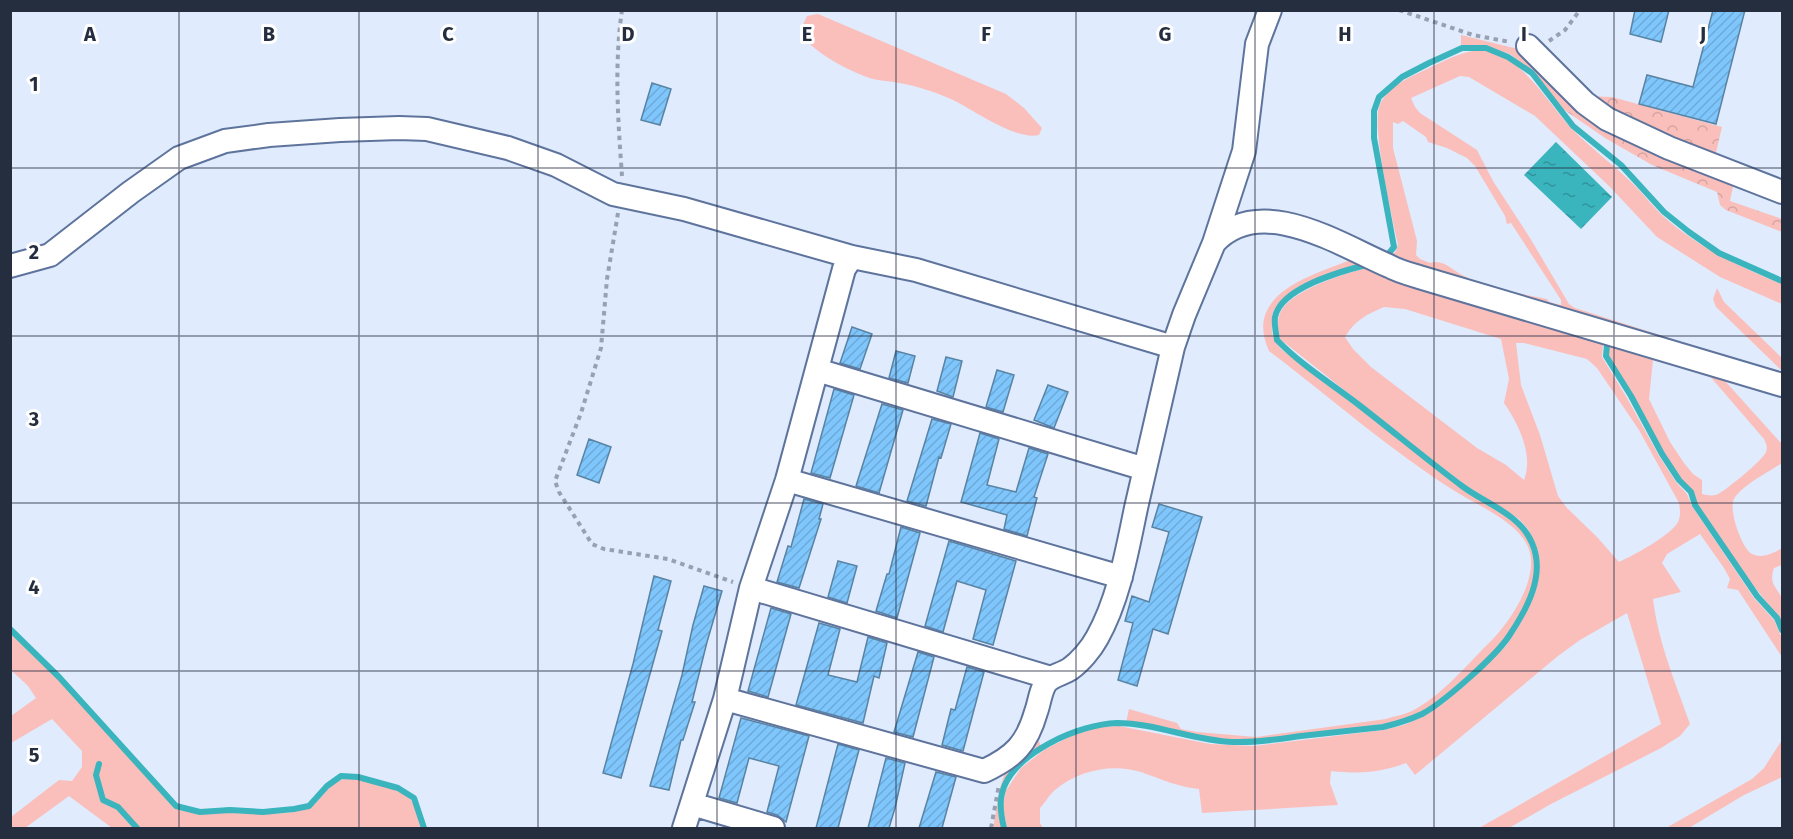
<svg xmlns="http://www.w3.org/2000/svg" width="1793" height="839" viewBox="0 0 1793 839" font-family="'Fira Sans',sans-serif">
  <defs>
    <pattern id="forest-crowns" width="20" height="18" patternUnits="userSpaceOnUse" patternTransform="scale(1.5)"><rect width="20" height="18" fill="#fabfbb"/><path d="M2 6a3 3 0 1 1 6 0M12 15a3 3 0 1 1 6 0" fill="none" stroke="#d6a4a2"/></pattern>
    <pattern id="water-ripples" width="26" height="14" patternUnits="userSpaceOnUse" patternTransform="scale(1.5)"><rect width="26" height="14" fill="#3ab4bd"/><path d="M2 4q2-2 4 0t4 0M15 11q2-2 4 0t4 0" fill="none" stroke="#31939b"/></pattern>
    <pattern id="building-hatch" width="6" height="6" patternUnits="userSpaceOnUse" patternTransform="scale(1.5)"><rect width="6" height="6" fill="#7ec6fc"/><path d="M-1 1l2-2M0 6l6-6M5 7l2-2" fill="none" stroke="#6daad9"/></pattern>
  </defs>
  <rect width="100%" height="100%" fill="#e0ebfd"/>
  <path fill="#fabfbb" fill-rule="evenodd" d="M818,14L1006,94L1024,108L1042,128L1039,135C1017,141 975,111 955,101C938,93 918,86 899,83C882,80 875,81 859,74C839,65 816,53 802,36L801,29L807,16Z
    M1461,35L1510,47V54L1484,46H1461Z
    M1482,50C1522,55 1547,102 1572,129C1590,147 1611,163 1630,181C1642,192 1652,206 1664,217C1699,248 1740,267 1782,284V304L1720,277L1657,237L1609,186L1535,116L1469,77L1460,76L1411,98L1415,107L1420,113L1477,150L1493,181L1530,238L1569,304L1575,308L1782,374L1386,261L1396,251L1398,244C1392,218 1372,128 1379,107C1386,87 1408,78 1425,70C1444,61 1461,51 1482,50ZM1403,121L1426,137L1428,142L1447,148L1467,158L1475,166L1505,216L1507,224L1511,223L1561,300V305L1549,302L1547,299C1520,293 1489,290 1464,276C1454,271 1442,258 1430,263L1420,259L1416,255L1417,241L1393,148V122L1398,124Z
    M1356,258L1364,263C1339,270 1287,285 1274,310C1272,314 1272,319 1272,324C1271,335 1274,341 1281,349L1378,422L1452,481L1517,523L1528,539L1534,559L1535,574L1529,598L1503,643L1441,700L1422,712L1399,722L1253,741L1211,739L1126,723L1129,709L1177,723L1181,729L1197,732L1256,737L1386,719C1394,716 1404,715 1412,711C1441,696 1464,668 1487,645C1508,625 1537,583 1530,553C1524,525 1481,507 1458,493C1392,452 1331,398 1269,351C1242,292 1316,274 1356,258Z
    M1366,268L1723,375L1725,381L1780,442H1782V463C1769,472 1741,486 1734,499C1728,509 1742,549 1752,554C1762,559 1774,553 1782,548V565L1774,568C1768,586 1778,586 1782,600C1784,606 1782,617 1782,624L1779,617L1748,579L1697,503L1693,491L1680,479L1664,453L1633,395L1608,356L1609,345L1607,343L1603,345L1602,357L1627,398L1659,456L1676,482L1687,494L1692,506L1754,598L1774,620L1782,638V657L1738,590L1727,588L1730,579L1724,568L1700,534L1667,554L1662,563L1681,592L1653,599C1658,642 1676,684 1690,724L1680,736L1661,748L1551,804L1509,828H1479L1661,724L1627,613L1580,640L1558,656L1415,775L1406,763C1378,773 1360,774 1331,771L1330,783L1338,805L1202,813L1199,789C1178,787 1161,779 1141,772C1113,763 1078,770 1055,790C1049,795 1045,803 1040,808V823L1043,828H1007L1003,808L1005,792L1021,768L1044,750L1069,737L1098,727L1119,726L1210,744L1254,746L1383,730L1404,725L1424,716L1444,703L1506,646L1520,624L1535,593L1539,576L1538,551L1528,529L1519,519L1467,486L1435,462L1280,339C1278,331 1277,323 1279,316C1286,291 1344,274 1366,268ZM1384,307L1405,309L1501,339L1509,379L1504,403C1518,423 1534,455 1524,480L1506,465L1477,448L1371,367L1353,349L1345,337C1354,321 1367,314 1384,307ZM1516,343H1524L1587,359L1597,368L1639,430L1679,503C1680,509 1681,516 1678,522C1670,536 1634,555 1619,562L1597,537L1567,508L1558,496L1540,435L1521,385ZM1653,360L1708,374L1764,439C1766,443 1768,447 1766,452C1764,459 1723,493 1716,495C1711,496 1706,495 1702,494V480L1693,474L1684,463L1670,442L1649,399Z
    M1717,288L1724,302L1782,358V371L1716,307L1713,299Z
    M11,632L57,678L174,808C198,816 210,812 233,813C258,814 282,816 306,809C318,806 327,785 341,780C355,775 400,788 410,799C416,805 418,820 421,828H140L119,806L104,799L98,775L101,765L98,763C90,773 98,789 101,802L116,809L133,828H112L69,796L25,828H11V817L59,780L72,781L82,767V751L52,719L11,743V716L36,698L28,686L11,670Z
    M1034,731L1041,746C1015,767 988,791 1002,828H993L1000,788L1009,759Z
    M1782,740V777L1744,795L1689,828H1666L1752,779L1764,768Z"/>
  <path fill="url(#forest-crowns)" d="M1510,47L1527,51L1572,98L1734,182L1730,201L1782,219V232L1726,210L1720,205L1717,192L1652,165L1605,138L1563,109L1535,73L1510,54Z
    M1586,96L1612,97L1722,127L1714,161Z"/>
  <path fill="url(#water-ripples)" d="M1556,142L1612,197L1581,229L1524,175Z"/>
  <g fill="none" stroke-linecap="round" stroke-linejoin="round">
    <path stroke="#3ab4bd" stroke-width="6" d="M1385,258L1394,247L1374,138V111L1379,97L1402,77L1429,63L1462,48H1486L1508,57L1532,73L1573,126L1621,165L1664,212L1689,232L1719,253L1782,281
      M1607,345L1606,356L1631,396L1662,454L1679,480L1691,492L1695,505L1757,596L1777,618L1782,630
      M10,629L59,677L176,806L200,812L230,810L263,812L294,809L309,806L327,786L341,776L358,777L398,788L414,798L424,828
      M99,764L96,775L103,800L118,807L137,828
      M1004,828C1001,816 999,805 1002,793C1012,753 1080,724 1117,723C1156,723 1194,741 1233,742C1257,743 1279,739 1301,736C1329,733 1356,730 1383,727C1396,724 1409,720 1422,714C1443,703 1496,656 1509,636C1527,609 1546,575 1532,543C1520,514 1486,504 1462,486C1427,460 1394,432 1359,405C1332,384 1301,365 1277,340C1276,333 1274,324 1275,317C1281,288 1342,271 1366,265"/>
  </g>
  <path fill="url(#building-hatch)" stroke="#5983a3" stroke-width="1.5" d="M1635,10H1669L1661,42L1630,34Z
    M1713,10H1745L1716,124L1639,104L1647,75L1693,87Z
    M652,83L671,89L660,125L641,120Z
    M852,327L872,334L860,369L840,363Z
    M896,351L915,356L908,383L889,378Z
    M946,357L962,361L953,397L937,391Z
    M997,370L1014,375L1003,412L986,407Z
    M1048,385L1068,392L1054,428L1034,420Z
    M834,389L854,395L830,478L811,473Z
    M882,404L903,410L879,493L856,486Z
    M932,419L951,424L941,458L939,457L926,506L907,501Z
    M980,433L999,439L987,485L1016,492L1029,448L1048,454L1034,497L1037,498L1027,536L1004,529L1007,515L961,502Z
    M589,439L611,447L599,483L577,475Z
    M804,499L823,504L819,519H821L799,588L777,582L788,546L791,547Z
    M1159,504L1202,517L1168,634L1153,629L1137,686L1118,680L1133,623L1125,621L1132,596L1149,602L1169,532L1152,527Z
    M901,527L920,533L897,618L876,611L887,574H889Z
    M949,541L1016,561L993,645L973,639L986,590L957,581L943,632L925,626Z
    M838,561L857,566L847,603L828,597Z
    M654,576L671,581L658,630L662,631L621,778L603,773L633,664Z
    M704,586L722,591L707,642L692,702H695L683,740H681L669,790L650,786L682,675L693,625Z
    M771,608L791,614L768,697L748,691Z
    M819,623L840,629L828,675L857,682L868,637L887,643L879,678L874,676L863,723L796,705Z
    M918,652L934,657L913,737L894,732Z
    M967,667L984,672L963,751L942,745L951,709L955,710Z
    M741,718L809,736L786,822L777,815L767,812L779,766L749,758L737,803L719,798Z
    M838,744L859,750L847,794L838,828H816Z
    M886,758L905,763L895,808L889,828H868Z
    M936,772L956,777L942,828H919Z"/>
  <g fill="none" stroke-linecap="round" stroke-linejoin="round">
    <g stroke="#5e749c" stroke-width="26">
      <path id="minor" d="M1528,46L1585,103L1607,119L1669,148L1782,192
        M1214,243L1244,151L1257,44L1270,10
        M10,266L50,255L131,192L179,158L225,141L269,135L340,130L399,128L427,129L508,148L556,165L613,194L684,209L852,257L916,270L1173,347
        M817,370L1145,469
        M787,480L1121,577
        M751,588L1051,678
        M725,699L984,771C1014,757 1027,744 1036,712C1039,704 1040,694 1044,686C1048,676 1061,675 1070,669C1080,662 1091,649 1097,638C1119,599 1127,551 1136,508C1148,454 1161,401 1173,347L1184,315L1214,243C1260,192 1340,245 1389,266C1398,271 1409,274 1419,277L1782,385
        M692,804L773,828
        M684,828L725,699L751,588L787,480L844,269L852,257"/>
    </g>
    <path stroke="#96a1b2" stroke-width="4" stroke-dasharray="4.5 4.5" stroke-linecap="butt" d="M1399,10L1473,35L1510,42
      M1549,41L1565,30L1580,10
      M622,176C618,121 614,65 622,10
      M618,213L607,279L601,348L581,413L555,481L559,492L592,544L604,549L668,559L733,582
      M991,828L999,785"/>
    <use href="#minor" stroke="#fff" stroke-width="22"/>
  </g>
  <path fill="none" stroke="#242e3f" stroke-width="1.5" stroke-opacity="0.55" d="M179,10V828M359,10V828M538,10V828M717,10V828M896,10V828M1076,10V828M1255,10V828M1434,10V828M1614,10V828M10,168H1782M10,336H1782M10,503H1782M10,671H1782"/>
  <g font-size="20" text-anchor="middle" font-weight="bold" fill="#242e3f" stroke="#fff" stroke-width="6" stroke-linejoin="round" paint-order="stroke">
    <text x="90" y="41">A</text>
    <text x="269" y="41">B</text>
    <text x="448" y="41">C</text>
    <text x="628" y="41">D</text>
    <text x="807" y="41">E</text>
    <text x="986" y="41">F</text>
    <text x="1165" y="41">G</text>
    <text x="1345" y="41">H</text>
    <text x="1524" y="41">I</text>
    <text x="1703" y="41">J</text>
    <text x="34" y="91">1</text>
    <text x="34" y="259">2</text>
    <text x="34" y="426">3</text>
    <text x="34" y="594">4</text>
    <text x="34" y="762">5</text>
  </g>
  <rect width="1793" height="839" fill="none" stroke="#242e3f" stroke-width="24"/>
</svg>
